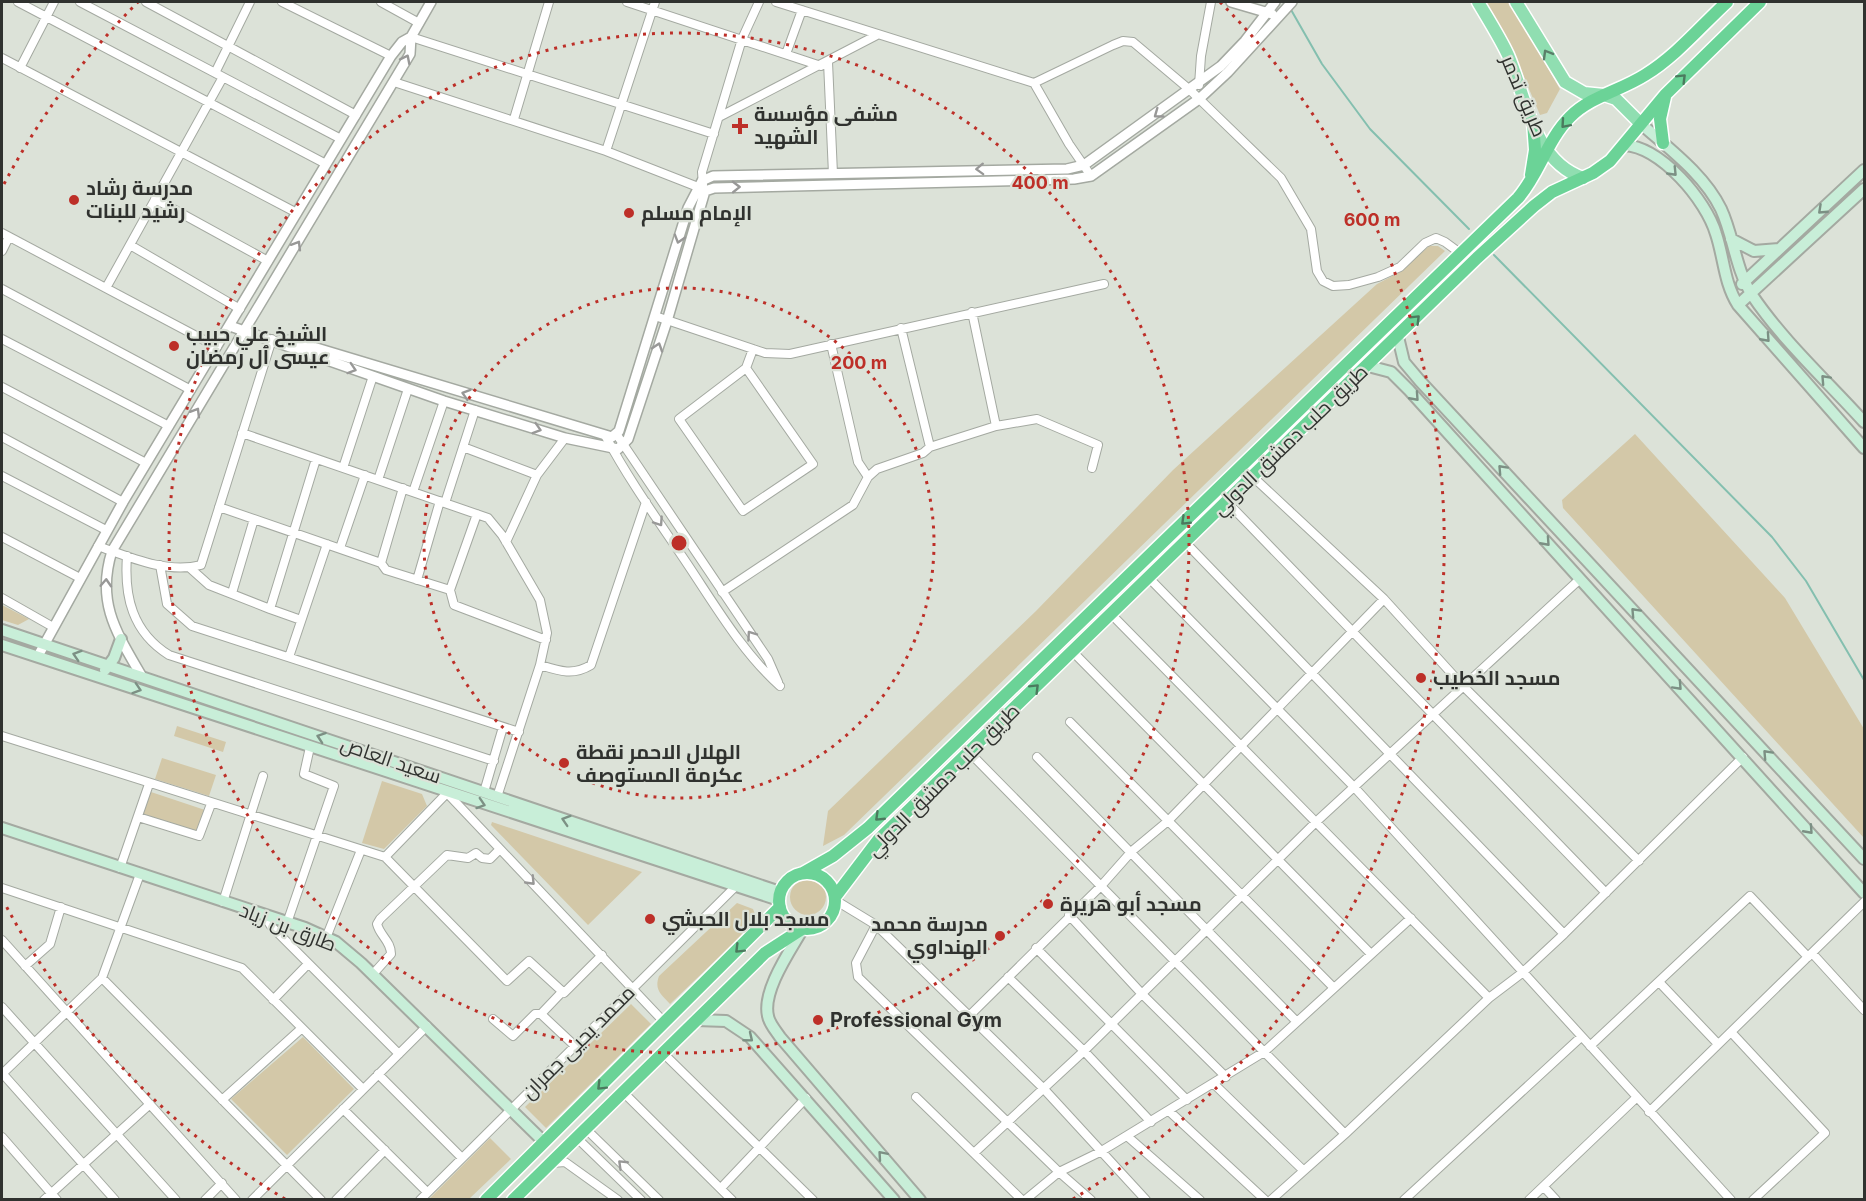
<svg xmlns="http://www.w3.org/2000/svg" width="1866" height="1201" viewBox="0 0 1866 1201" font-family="Inter,Cairo,sans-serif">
  <rect width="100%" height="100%" fill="#dce2d8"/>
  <path fill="#d3c8a8" d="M1486,2H1509L1560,89L1547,113L1540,115L1511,46Z
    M1429,246H1438L1445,251L844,835L823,846L828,811L1036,611L1173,470L1377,284L1400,272Z
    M1635,434L1785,598L1864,729V838L1563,508L1562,500Z
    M2,605L29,619L18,625L2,620Z
    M177,726L226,742L223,752L174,736Z
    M162,758L216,775L209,796L155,779Z
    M382,781L422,794L427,806L384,849L362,843Z
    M151,792L205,810L197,832L143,814Z
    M492,822L642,872L588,925L491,825Z
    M790 897a18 18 0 1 1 36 0a18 18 0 1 1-36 0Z
    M737,903L753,909L755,914L740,937L670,1004C661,994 654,990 659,976Z
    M631,1004L651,1024L546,1128L525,1107Z
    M303,1037L354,1089L287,1155L231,1099Z
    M490,1138L511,1159L469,1199H429Z"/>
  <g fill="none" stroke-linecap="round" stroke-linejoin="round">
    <path stroke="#84bfaf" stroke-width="2" d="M1290,8L1322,64L1370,129L1469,229
      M1494,255L1772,537L1806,581L1864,680"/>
    <g stroke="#a4a9a1" stroke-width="10">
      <path id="minor" d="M18,2L326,164
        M80,2L341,139
        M146,2L356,115
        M282,2L391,56
        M381,2L419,23
        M627,2L821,66
        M776,2L1034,83L1113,45L1123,41L1133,42L1190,90L1281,178L1311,229L1317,271L1323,281L1333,286L1349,285L1378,277L1400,267L1425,243L1436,238L1445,242L1460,253
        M411,37L714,134
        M786,54L802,10
        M2,58L297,213
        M828,62L833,174
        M20,68L54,2
        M215,73L250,2
        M394,82L606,151L698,187
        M1034,83L1069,144L1091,176
        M1199,85L1201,56L1211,2
        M719,117L877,35
        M514,119L549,2
        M606,151L655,2
        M703,185L702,172L742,39L759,2
        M155,199L268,261
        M2,233L217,347
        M130,245L240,309
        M2,251L9,237
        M106,288L223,77
        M2,289L191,390
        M655,316L765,353L790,354L1104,284
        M901,328L930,447L996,426L972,312
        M2,339L169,426
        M831,344L858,462L868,477
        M746,368L813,464L743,511L679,419L746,368L753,349
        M2,387L146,463
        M996,426L1037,419L1098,445L1092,468
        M242,433L488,518L502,535L540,600L547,633L540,665L497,797
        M617,435L768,659L778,682
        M2,437L123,502
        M606,437C630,482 660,523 688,565C716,607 743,653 780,686
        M463,447L537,475
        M343,468L373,376
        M2,476L106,530
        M1252,476L1384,599L1463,686L1639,861
        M378,480L408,389
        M413,492L444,401
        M1226,501L1606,893
        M445,503L475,410
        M219,507L381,563L386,570L450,590L454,605L546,640
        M2,537L80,578
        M1184,541L1564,934
        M506,542L537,475L565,438
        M98,546C129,557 167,574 201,565L272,339
        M340,548L365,475
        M127,556C124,596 132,632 169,655L494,761
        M381,563L403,488
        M160,565L167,604L192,626L519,732
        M190,568L209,585L270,609L316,459
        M1148,577L1355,788L1731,1200
        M417,580L440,501
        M450,590L477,514
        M722,592L853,505L868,477L877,469L923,453L930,447
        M232,593L254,519
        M2,598L53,627
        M270,609L301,620
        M1111,614L1489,998
        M1072,651L1371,954
        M289,657L327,544
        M540,665C559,671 573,676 591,665L646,502
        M1070,722L1334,988
        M2,736L385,857L507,981L529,961L564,993L602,955
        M970,753L1345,1134
        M1037,757L1296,1021
        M484,792L503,727
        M138,817L199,836L211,804
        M385,857L447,793L665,1023
        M120,868L149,784
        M2,888L242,968L363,1089
        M835,900L876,925L1043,1088L1146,1200
        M223,902L263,776
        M264,915L271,926L399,1054
        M1069,915L1142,994L1226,1077
        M287,923L334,786L304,774L310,747
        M876,925L856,963L858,977L1059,1172L1091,1200
        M326,938L361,850
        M2,940L236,1200
        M1036,948L1187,1100
        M1812,953L1864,1010
        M25,966L50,944L61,907
        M373,974L391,954C391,941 380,936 377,924L380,919L447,855L468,858L476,853L482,858L490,859L500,849
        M1008,977L1084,1051L1151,1122
        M102,978L321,1200
        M1659,982L1718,1044
        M273,1000L308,964
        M2,1007L176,1200
        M541,1014L561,993
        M968,1017L1101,886L1132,851L1168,821L1384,599
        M493,1019L513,1036L535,1014H541L575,1046
        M1731,1032L1825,1133L1753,1200
        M1590,1046L1750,896L1808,957
        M663,1053L813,1200
        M2,1073L115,1200
        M2,1074L102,978L140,874
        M378,1074L462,1158
        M1214,1084L1303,1170
        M623,1092L732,1200
        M916,1097L1022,1200
        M222,1100L302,1028
        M343,1109L427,1192
        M1169,1111L1265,1200
        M1649,1112L1864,902
        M586,1129L659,1200
        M1127,1136L1200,1200
        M2,1137L57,1200
        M577,1138L641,1200
        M974,1153L1084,1051L1317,821L1580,579
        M552,1163L565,1162L618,1200
        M1544,1187L1556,1200
        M721,1188L806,1098
        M44,1200L150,1104
        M205,1200L222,1183
        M252,1200L427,1026
        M336,1200L385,1150
        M420,1200L737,885
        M1025,1200L1059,1172L1100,1152L1264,1052L1411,918
        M1271,1200L1345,1134L1489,998L1522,973L1564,934L1743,757
        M1404,1200L1581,1037
        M1529,1200L1636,1098"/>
    </g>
    <g stroke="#a4a9a1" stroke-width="12">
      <path id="tertiary" d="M1231,2L1272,14
        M230,326L444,401L565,438L618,449L628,439L667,321L705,191L714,188L1074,179L1091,176L1199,99L1228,72L1292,2
        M278,341L290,340L612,437L619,431L688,208L702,181L713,176L1067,169L1084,165L1221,66L1245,41L1275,2
        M38,656L123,502L391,56L402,42L411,37L431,2
        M141,675C116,632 96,602 112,551L410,54L411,37"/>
    </g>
    <g stroke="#a4a9a1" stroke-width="14">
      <path id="secondary" d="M1640,123C1668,148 1704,174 1721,209C1734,237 1735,268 1752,295C1783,341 1827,381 1864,422
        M1624,145C1661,147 1706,200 1716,234C1724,258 1724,283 1738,305L1864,448
        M1731,239L1754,251L1779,249
        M1742,284L1864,170
        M1738,305L1864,189
        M1398,337L1404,362L1420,381L1864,859
        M1368,366L1391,372L1409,390L1864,893
        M2,630L780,892
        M2,645L779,900
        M105,670L114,658L121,639
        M2,828L305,928L336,942L361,963L544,1142
        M802,930C790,951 762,991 768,1016C769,1023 776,1031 780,1037L920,1200
        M696,1020L726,1021L750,1037L894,1200"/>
    </g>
    <g stroke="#fff" stroke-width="15">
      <path id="primary" d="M1478,2C1488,19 1499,36 1508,55C1526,97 1533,161 1583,178
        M1516,2L1565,82L1584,93L1604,95L1616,99L1640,123"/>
    </g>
    <g stroke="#fff" stroke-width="15">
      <path id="trunk" d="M1663,143L1660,119L1665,97
        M1531,175L1535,150L1533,122
        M803,873L833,856L868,828L1518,198C1539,174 1547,140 1570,117C1591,96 1620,91 1645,75C1676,56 1701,26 1727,2
        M779 901a28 28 0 1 1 56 0a28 28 0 1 1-56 0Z
        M835,897L879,839L1477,258L1534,206L1552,192L1593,173L1610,161L1665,95L1760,2
        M486,1200L780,907
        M513,1200L765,953L802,929"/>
    </g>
    <use href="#minor" stroke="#fff" stroke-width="8"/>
    <use href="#tertiary" stroke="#fff" stroke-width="9"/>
    <use href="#secondary" stroke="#c8eed8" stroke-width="10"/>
    <use href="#primary" stroke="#90deb1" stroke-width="12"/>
    <use href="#trunk" stroke="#6bd397" stroke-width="12"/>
  </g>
  <defs><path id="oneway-chevron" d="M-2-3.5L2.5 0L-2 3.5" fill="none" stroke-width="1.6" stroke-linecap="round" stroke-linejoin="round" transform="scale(1.5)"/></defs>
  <use stroke="#5b7f6a" href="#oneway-chevron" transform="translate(1547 54) rotate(-120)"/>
  <g stroke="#989897">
    <use href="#oneway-chevron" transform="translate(406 59) rotate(-63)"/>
    <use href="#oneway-chevron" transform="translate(1158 114) rotate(144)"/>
    <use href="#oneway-chevron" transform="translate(980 169) rotate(178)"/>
    <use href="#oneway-chevron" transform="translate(736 187) rotate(-1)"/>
    <use href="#oneway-chevron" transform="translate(679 239) rotate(107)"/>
    <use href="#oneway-chevron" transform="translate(297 245) rotate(-59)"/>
    <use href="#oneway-chevron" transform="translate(658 347) rotate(-72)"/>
    <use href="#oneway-chevron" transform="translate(352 369) rotate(18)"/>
    <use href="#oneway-chevron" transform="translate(466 394) rotate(-163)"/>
    <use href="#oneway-chevron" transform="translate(196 412) rotate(-59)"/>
    <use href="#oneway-chevron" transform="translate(537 429) rotate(17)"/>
    <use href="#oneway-chevron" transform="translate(659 522) rotate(56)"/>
    <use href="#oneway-chevron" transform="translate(106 583) rotate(-87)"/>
    <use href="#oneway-chevron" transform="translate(751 635) rotate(-125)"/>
    <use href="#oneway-chevron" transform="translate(531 881) rotate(46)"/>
    <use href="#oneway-chevron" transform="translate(622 1164) rotate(-136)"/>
  </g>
  <g stroke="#4b7a5e">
    <use href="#oneway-chevron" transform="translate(1682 78) rotate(-45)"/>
    <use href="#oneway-chevron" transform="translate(1565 124) rotate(131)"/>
    <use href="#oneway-chevron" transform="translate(1416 319) rotate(-45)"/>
    <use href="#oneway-chevron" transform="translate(1185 521) rotate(136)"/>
    <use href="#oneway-chevron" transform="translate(1035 688) rotate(-45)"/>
    <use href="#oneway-chevron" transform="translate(879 817) rotate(136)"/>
    <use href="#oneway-chevron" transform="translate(739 949) rotate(135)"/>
    <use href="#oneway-chevron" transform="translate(601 1086) rotate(135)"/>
  </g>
  <g stroke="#7c9084">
    <use href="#oneway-chevron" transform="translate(1673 172) rotate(46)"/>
    <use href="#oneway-chevron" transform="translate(1822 210) rotate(137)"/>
    <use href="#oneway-chevron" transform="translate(1766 338) rotate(48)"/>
    <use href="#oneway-chevron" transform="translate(1825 379) rotate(-133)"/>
    <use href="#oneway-chevron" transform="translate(1415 397) rotate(48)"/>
    <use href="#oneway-chevron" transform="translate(1502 469) rotate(-133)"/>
    <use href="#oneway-chevron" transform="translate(1546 542) rotate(48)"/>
    <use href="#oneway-chevron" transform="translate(1635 612) rotate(-133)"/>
    <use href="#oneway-chevron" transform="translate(77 655) rotate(-162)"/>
    <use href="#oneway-chevron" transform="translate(1678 686) rotate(47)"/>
    <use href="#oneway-chevron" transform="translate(137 689) rotate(18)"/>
    <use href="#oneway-chevron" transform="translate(321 737) rotate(-161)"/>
    <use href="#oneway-chevron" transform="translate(1767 754) rotate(-133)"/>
    <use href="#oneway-chevron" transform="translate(481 804) rotate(18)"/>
    <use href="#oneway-chevron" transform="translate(566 820) rotate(-162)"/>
    <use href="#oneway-chevron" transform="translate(1809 830) rotate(48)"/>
    <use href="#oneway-chevron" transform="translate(749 1038) rotate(39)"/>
    <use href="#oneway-chevron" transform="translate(882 1155) rotate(-131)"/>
  </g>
  <g fill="none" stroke="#bd2f28" stroke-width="3" stroke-dasharray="3 6">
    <circle cx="679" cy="543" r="255"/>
    <circle cx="679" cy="543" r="510"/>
    <path d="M285 1199A765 765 0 0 1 4 902M4 184A765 765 0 0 1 138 2M1220 2A765 765 0 0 1 1073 1199"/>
  </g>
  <g fill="#bd2f28" stroke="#dce2d8" stroke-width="2">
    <path d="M737 117h6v6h6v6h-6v6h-6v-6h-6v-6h6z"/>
    <circle cx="74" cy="200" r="6"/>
    <circle cx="629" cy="213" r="6"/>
    <circle cx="174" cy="346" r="6"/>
    <circle cx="1421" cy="678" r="6"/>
    <circle cx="564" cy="763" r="6"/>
    <circle cx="1048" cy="904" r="6"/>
    <circle cx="650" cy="919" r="6"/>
    <circle cx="1000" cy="936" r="6"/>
    <circle cx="818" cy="1020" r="6"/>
  </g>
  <g text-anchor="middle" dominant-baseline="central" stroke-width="4.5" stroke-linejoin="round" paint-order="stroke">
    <g font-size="20" fill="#30322f" stroke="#dce2d8">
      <text transform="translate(1524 96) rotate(67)">طريق تدمر</text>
      <text transform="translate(1290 440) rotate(-44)">طريق حلب دمشق الدولي</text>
      <text transform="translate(391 760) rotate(19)">سعيد العاص</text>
      <text transform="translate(943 780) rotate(-45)">طريق حلب دمشق الدولي</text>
      <text transform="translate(288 927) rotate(21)">طارق بن زياد</text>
      <text transform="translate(578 1042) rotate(-45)">محمد يحيى جمران</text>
    </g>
    <g font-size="20" font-weight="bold" fill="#30322f" stroke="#dce2d8" text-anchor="start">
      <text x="754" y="114">مشفى مؤسسة<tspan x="754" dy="23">الشهيد</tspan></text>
      <text x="86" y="188">مدرسة رشاد<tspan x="86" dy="23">رشيد للبنات</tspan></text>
      <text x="641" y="213">الإمام مسلم</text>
      <text x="186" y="334">الشيخ علي حبيب<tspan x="186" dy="23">عيسى ٱل رمضان</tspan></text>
      <text x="1433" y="678">مسجد الخطيب</text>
      <text x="576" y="752">الهلال الاحمر نقطة<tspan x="576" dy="23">عكرمة المستوصف</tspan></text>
      <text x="1060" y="904">مسجد أبو هريرة</text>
      <text x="662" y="919">مسجد بلال الحبشي</text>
      <text x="988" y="924" text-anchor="end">مدرسة محمد<tspan x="988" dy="23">الهنداوي</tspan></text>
      <text x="830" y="1020">Professional Gym</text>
    </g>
  </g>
  <circle cx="679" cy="543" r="9" fill="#bd2f28" stroke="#dce2d8" stroke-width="3"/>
  <g font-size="18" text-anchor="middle" font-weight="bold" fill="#bd2f28" stroke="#dce2d8" stroke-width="4.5" stroke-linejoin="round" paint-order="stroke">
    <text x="1040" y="189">400 m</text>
    <text x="1372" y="226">600 m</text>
    <text x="859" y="369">200 m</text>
  </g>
  <rect width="1866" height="1201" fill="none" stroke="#30322f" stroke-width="6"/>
</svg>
